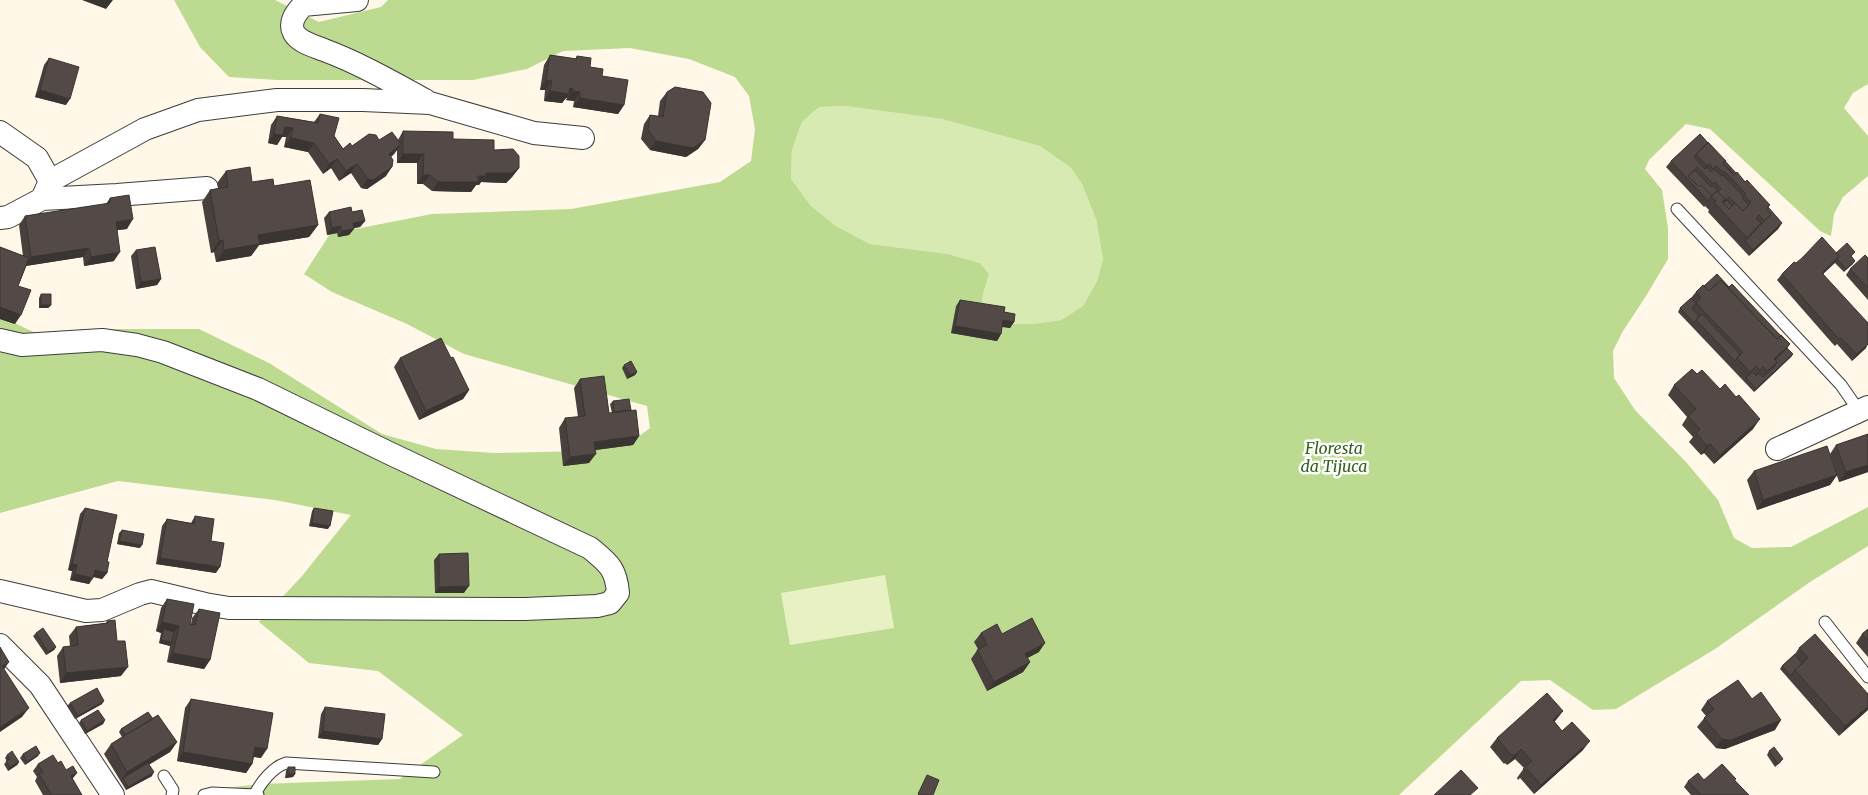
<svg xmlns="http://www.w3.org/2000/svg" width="1868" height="795" viewBox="0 0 1868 795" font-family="Merriweather,serif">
  <rect width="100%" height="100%" fill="#fff7e8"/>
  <path fill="#d6eab1" d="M845,106L942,119L1040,146L1071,168L1082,184L1096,219L1103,259L1097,281L1083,306L1061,320L1034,324H1013L992,328C976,308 983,295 989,274L980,263L948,254L870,244L836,226L811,206L791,179L792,150L802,122L819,107Z"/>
  <path fill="#bcdb90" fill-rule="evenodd" d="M174,0H275L319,22L381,7L388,0H1868V84L1853,93L1844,108L1868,136V176L1843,197L1834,214L1831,236L1820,231L1710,129L1686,124L1649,160L1645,169L1662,190L1668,228V259L1646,296L1623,331L1613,351L1614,378L1635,410L1686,462L1718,500L1734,538L1752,548L1791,547L1868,507V546L1810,582L1715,649L1616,709L1593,710L1550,680L1521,681L1399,795H204L208,790L261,784L400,779L463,735L378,671L309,663L259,622L302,576L351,515L275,500L118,481L0,513V316L46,338L82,329H199L269,363L382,434L436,449L494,453L583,451L630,443L650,428L647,406L464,354L407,324L332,292L304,274L330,234L432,214L571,209L720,182L751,161L755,129L749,96L735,77L689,59L630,48L563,51L527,69L473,80H277L229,77L200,47ZM845,106L942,119L1040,146L1071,168L1082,184L1096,219L1103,259L1097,281L1083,306L1061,320L1034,324H1013L992,327C976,308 983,295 989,274L980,263L948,254L870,244L836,226L811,206L791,179L792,150L802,122L819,107Z"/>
  <path fill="#e7f1c3" d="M885,575L894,628L790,645L781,593Z"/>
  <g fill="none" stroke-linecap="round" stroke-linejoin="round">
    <g stroke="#3d3d3d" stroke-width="13">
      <path id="lane" d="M1677,209L1841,385L1859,411
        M1825,622L1868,677
        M164,776L173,790L172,795
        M255,794C261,782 273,767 286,763L434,772
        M204,795L212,793L258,795"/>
    </g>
    <g stroke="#3d3d3d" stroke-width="24">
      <path id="street" d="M357,0L303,5C297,12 288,22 294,33C299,42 314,46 324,50C359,63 392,82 425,100
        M0,132L37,158L50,181L42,199L8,217L0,218
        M50,181L145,129L198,110L277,100H363L430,103L534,133L583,138
        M42,199L117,195L207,188
        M0,340L22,345L102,340L137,345L163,352L258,389L389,453L590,548C608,563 616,568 618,593L610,603L597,606L525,609L229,608L205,604L151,591L140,594L102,610L86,611L0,591
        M1777,449L1868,407
        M0,645L40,685L113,795"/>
    </g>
    <use href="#lane" stroke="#fff" stroke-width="11"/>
    <use href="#street" stroke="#fff" stroke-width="22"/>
  </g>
  <path fill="#47403d" d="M550,55L575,59L577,56L590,67L602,76L624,105L618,114L573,107L574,101L566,100L567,98H566L562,103L544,101L545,90H540L544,65Z
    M49,58L66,105L35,97L44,65Z
    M667,92L705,140L698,149L686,157L650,150L641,139L644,124L650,115L658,116L660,101Z
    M320,114L343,149L379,140H398L403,131L453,139L494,150L519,168L512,177L506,183L481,182L479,185H476L471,192L432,191L423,184H417V163H397V150L394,154L391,157L386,176L367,189L361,188L351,173L339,181L331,168L323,174L308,152L284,147L286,137H282L277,145L268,143L271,125L277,116L314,122Z
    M1700,134L1736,173L1770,205L1768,207L1782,223L1778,229L1749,256L1708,212L1709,210L1705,206L1704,207L1666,167L1671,161Z
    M226,171L252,182L274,186L318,225L309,237L259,245L251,256L216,262L214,252L211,253L202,202L210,190L218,188L217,183Z
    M110,198L127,229L117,230L114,261L84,266L83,257L26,266L18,286L15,324L0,319V247L23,256L19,225L25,216L106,204Z
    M329,212H352L365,221L360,227L354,228L349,235L338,237L337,233L327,235L324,218Z
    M136,250L161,279L157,285L136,289L131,256Z
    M1836,253L1851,256L1855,261L1853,264L1844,272L1835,263L1823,274L1866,348L1852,361L1837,344L1835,346L1832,343L1777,280L1782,274L1796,263Z
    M1868,258V300L1846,275L1850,269Z
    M1704,286L1729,287L1790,344L1787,348L1793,354L1791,357L1754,392L1678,312L1680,308L1691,298L1696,292Z
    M41,294L51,305L48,308H39V298Z
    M960,300L1004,312L1014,322L1010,328L1002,327L1001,334L997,341L951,333L956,306Z
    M400,358H451L469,390L463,399L419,420L394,367Z
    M624,365L637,372L635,375L627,379L622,368Z
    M1697,374L1753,429L1714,464L1704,453L1701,455L1689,442L1693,437L1682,425L1687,417L1668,395L1674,385Z
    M580,379L609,413H612L610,404L613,401L631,410L639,436L633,445L595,450L589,463L563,466L559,428L565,418L578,417L574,388Z
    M1868,434V472L1839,482L1830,454L1836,445Z
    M1754,471L1837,475L1830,485L1757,510L1747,480Z
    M85,508L107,562V573L102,579L93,577L89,584L70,580L72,571L68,570L80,514Z
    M314,508L328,529L309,526L312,511Z
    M195,516L211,541L216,573L156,564L162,526L167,519L191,523Z
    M122,530L140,548L117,544L119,533Z
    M439,554L464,593H435L434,560Z
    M167,599L190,624H191L192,618L199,609L210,660L204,669L167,662L170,646L159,643L161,633L156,631L161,608Z
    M107,621L121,676L60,683L57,656L63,647L70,646L69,636L76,627L106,623Z
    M1868,629V657L1856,643L1862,634Z
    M36,633L56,647L54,650L46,655L33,636Z
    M981,633L1002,634L1039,652L1027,658L1030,662L1023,672L987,691L971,659L978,649L974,642Z
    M1799,648L1868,694L1839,736L1780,669L1782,666L1795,654Z
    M191,699L261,758L254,757L252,764L246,773L177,761L185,708Z
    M1707,701L1775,730L1725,749L1716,748L1697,727L1706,716L1701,710Z
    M70,703L102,704L75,719L67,706Z
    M325,707L382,739L378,745L318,738L321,714Z
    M1563,711L1554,722L1562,731L1583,750L1534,794L1520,778L1518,780L1517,778L1524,768L1515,759L1507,765L1505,763L1504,764L1490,747L1497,738Z
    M153,719L177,742L170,752L149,764L152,776L126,790L104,754L111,744L122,737L119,732L121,729Z
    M81,720H105L103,724L85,734L79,723Z
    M1769,751L1781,762L1775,767L1767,755Z
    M23,754L38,756L25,765L20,758Z
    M7,755L19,762L17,765L8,771L4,764L7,761L5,758Z
    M58,763L66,770L77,773L72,779L82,795H43L35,781L37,777L33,771L38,764Z
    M288,767L295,774L293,777L285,778L286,771Z
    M1704,780H1735L1749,795H1691L1684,787L1688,781Z"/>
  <path fill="#3a3432" d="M82,0H113L106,9Z
    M546,80L552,81L545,90H540Z
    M570,88L573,89L562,103L544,101L550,91Z
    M40,90L70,99L66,105L35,97Z
    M573,91L580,92L574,101L566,100Z
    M580,98L624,105L618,114L573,107Z
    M285,127L293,128L286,137H282L277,145L268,143L274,134Z
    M291,138L314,143L308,152L284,147Z
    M705,140L698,149L686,157L650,150L656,141Z
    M401,144L394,154L383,163L389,154Z
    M403,154H424L417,163H397Z
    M337,159L331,168L323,174L329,164Z
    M357,164L351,173L339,181L346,171Z
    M392,167L386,176L367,189L361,188L368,179Z
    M519,168L512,177L506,183L481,182L479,185H476L471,192L432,191L438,182L478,176L486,173Z
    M423,175H430L423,184H417Z
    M133,219L127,229L109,231L116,222Z
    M365,221L360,227L349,229L353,223Z
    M1782,223L1778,229L1749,256L1753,250Z
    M318,225L309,237L259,245L251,256L216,262L224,250L258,235Z
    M341,226L337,233L327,235L332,228Z
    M354,229L349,235L338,237L342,231Z
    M223,240L214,252L211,253L219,241Z
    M89,248L83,257L25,266L31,257Z
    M120,252L114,261L84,266L91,257Z
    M1839,256L1835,262L1818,279L1822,273Z
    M161,279L157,285L136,289L141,282Z
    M41,305H51L48,308H39Z
    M0,307L21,315L15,324L0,319Z
    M1003,320L1014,322L1010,328L999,326Z
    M955,326L1001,334L997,341L951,333Z
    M1790,344L1783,354L1771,366L1774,359Z
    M1868,344L1866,348L1852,361L1857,354Z
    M1793,354L1791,357L1754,392L1756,389Z
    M637,372L635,375L627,379L630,375Z
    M469,390L463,399L419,420L426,411Z
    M1760,419L1753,429L1714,464L1720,455Z
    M639,436L633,445L588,451L594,442Z
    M1710,444L1704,453L1701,455L1707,446Z
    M596,454L589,463L563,466L570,457Z
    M1868,465V472L1839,482L1846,472Z
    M1837,475L1830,485L1757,510L1763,500Z
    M312,523L330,526L328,529L309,526Z
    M119,541L142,545L140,548L117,544Z
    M160,558L220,567L216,573L156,564Z
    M72,564L77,565L72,571L68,570Z
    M95,570L107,573L102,579L91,576Z
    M75,574L93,578L89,584L70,580Z
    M469,586L464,593H435L439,587Z
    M162,622L179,626L172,635L164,629L161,633L156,631Z
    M161,640L172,642L170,646L159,643Z
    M1045,643L1039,652L1018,663L1025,654Z
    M56,647L54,650L46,655L48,652Z
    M173,653L210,660L204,669L167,662Z
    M9,662L3,671L2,666Z
    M1030,662L1023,672L987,691L994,682Z
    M128,667L121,676L60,683L66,673Z
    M104,701L102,704L75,719L78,716Z
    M1868,706V710L1839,736L1845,726Z
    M29,708L22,717L0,732V727Z
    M1563,711L1556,720L1546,730L1553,720Z
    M105,720L103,724L85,734L87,731Z
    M1781,720L1775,730L1725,749L1716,748L1722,739Z
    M323,731L382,739L378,745L318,738Z
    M1590,741L1583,750L1534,794L1541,785Z
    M177,742L170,752L124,780L123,778L127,772Z
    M255,747L267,749L261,758L249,756Z
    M1521,749L1515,759L1507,765L1514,756Z
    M183,752L252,764L246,773L177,761Z
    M40,753L38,756L25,765L27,762Z
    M19,762L17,765L8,771L10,767Z
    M154,772L152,776L126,790L128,787Z
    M77,773L72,779L71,776Z
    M288,774H295L293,777L285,778Z"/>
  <path fill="#534a47" stroke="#3a3432" d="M550,55L577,59V56L591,58L590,67L603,69L602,76L628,80L624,105L580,98V92L573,91V89L570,88L569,94L550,91L552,81L546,80Z
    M49,58L79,67L70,99L40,90Z
    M675,87L703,92L711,103L705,140L693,148L656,141L648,130L650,115L663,117L667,92Z
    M320,114L339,118L334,136L343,149L350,143L352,146L369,134L376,135L379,140L392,132L401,144L389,154L393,160L392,167L373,180L368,179L357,164L346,171L337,159L329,164L314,143L291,138L293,128L285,127L283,135L274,134L277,116L318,123Z
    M403,131L453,132V139L494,140V150L513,149L519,156V168L512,173H486V176H478V182H438L430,175H423L424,154H403Z
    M1700,134L1708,143L1696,154L1694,157L1705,169L1707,167L1711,172L1714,169L1722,176L1723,175L1743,196L1742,198L1749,205L1743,211L1729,197L1723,202L1725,199L1718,192L1721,189L1715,182L1713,184L1697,167L1688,176L1699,187L1701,185L1712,196L1708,201L1671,161Z
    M1708,142L1726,161L1723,163L1734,175L1737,172L1745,182L1747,180L1770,205L1766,209L1771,214L1764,221L1759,215L1756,218L1761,223L1747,238L1714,202L1716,201L1711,196L1717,191L1725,199L1722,202L1729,209L1735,203L1743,211L1751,202L1744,195L1746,194L1725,172L1724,173L1716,166L1713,169L1709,164L1707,166L1696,154Z
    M1725,161L1736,173L1734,175L1723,163Z
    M250,167L252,182L273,179L274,186L310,180L318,225L258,235L260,244L224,250L223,240L219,241L210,190L228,187L226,171Z
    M1695,170L1711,187L1712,185L1718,191H1717L1712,196L1701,185L1699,187L1688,176Z
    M129,195L133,219L116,222L120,252L91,257L89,248L31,257L25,216L110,203V198Z
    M1727,200L1732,206L1729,209L1723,203Z
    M351,207L352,212L362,210L365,221L353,223L354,229L342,231L341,226L332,228L329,212Z
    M1768,207L1782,223L1753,250L1745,241L1771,214L1766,209Z
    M1822,237L1839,256L1822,273L1868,323V344L1857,354L1841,338L1839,339L1836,336L1782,274L1794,262L1796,263L1802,258Z
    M1847,243L1855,252L1851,256L1855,261L1846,269L1837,259L1839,256L1836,253Z
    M0,247L29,258L18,286L31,290L21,315L0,307Z
    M155,247L161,279L141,282L136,250Z
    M1865,255L1868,258V288L1850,269Z
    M1717,274L1729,287L1728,288L1721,280L1709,291L1704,286Z
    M1721,280L1777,339L1781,335L1790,344L1774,359L1777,362L1767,371L1763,367L1760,370L1756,366L1750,372L1737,358L1743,352L1696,303L1701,298L1696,292L1703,285L1709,291Z
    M1732,284L1781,336L1777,339L1728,288Z
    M41,294H51V305H41Z
    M1691,298L1696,303L1692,309L1699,316L1694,323L1680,308Z
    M960,300L1005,307L1004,312L1015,314L1014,322L1003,320L1001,334L955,326Z
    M1702,314L1740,354L1735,361L1696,320Z
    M441,338L451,358L453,357L469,390L426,411L400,358Z
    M1787,348L1793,354L1756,389L1746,378L1752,372L1756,376L1758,373L1763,377L1773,368L1777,362L1775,360Z
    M631,361L637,372L630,375L624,365Z
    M1692,369L1697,374L1702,370L1720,389L1725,384L1736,397L1739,395L1760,419L1720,455L1710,444L1707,446L1696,433L1700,429L1688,416L1696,409L1674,385Z
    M604,376L609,413L636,410L639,436L594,442L596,454L570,457L565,418L585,416L580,379Z
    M629,399L631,410L614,412L613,401Z
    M1868,434V465L1846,472L1836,445Z
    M1827,446L1837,475L1763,500L1754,471Z
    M85,508L117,515L107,562H109L107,573L95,570L93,578L75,574L77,565L72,564Z
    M314,508L333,511L330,526L312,523Z
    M195,516L214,519L211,541L224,543L220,567L160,558L167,519L194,524Z
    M122,530L144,534L142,545L119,541Z
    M468,553L469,586L439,587V554Z
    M167,599L194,604L190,624L195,625L199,609L220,613L210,660L173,653L179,626L162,622Z
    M1032,618L1045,643L1025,654L1030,662L994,682L977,650L987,645L981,633L997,624L1002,634Z
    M115,620L117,641H125L128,667L66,673L63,647L78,645L76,627L108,623L107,621Z
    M43,628L56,647L48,652L36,633Z
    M164,629L174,632L172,642L161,640Z
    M1868,629V640L1862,634Z
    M1815,634L1868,694V706L1845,726L1795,670L1808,658L1799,648Z
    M0,647L9,662L2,666L29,708L0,727Z
    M1795,654L1802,663L1795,670L1791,676L1782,666Z
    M1738,680L1752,699L1761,692L1781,720L1731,740L1722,739L1704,718L1714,709L1707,701Z
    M97,688L104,701L78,716L70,703Z
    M1547,693L1563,711L1553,720L1562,731L1572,722L1590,741L1541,785L1527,769L1525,771L1523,769L1532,761L1521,749L1514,756L1512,754L1511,755L1497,738Z
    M191,699L273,713L267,749L255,747L252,764L183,752Z
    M325,707L385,714L382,739L323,731Z
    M98,710L105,720L87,731L81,720Z
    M148,712L153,719L125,735L121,729Z
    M158,715L177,742L127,772L111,744Z
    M36,746L40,753L27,762L23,754Z
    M1774,747L1783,759L1778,764L1769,751Z
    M12,751L19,762L10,767L6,761L10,759L7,755Z
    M53,755L58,763L61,761L66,770L73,766L77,773L71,776L82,795H52L39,774L43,772L38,764Z
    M148,763L154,772L128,787L123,778Z
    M1722,764L1736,779L1734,780L1749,795H1701L1688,781L1698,773L1704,780Z
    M288,767H295V774H288Z
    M1461,770L1478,788L1470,795H1434Z
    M927,775L939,780L933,795H919L918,794Z"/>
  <g text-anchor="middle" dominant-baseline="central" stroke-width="5" stroke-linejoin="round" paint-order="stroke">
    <g font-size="16" font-style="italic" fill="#33631a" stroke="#fff">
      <text x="1334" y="448">Floresta<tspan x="1334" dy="18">da Tijuca</tspan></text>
    </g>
  </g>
</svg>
